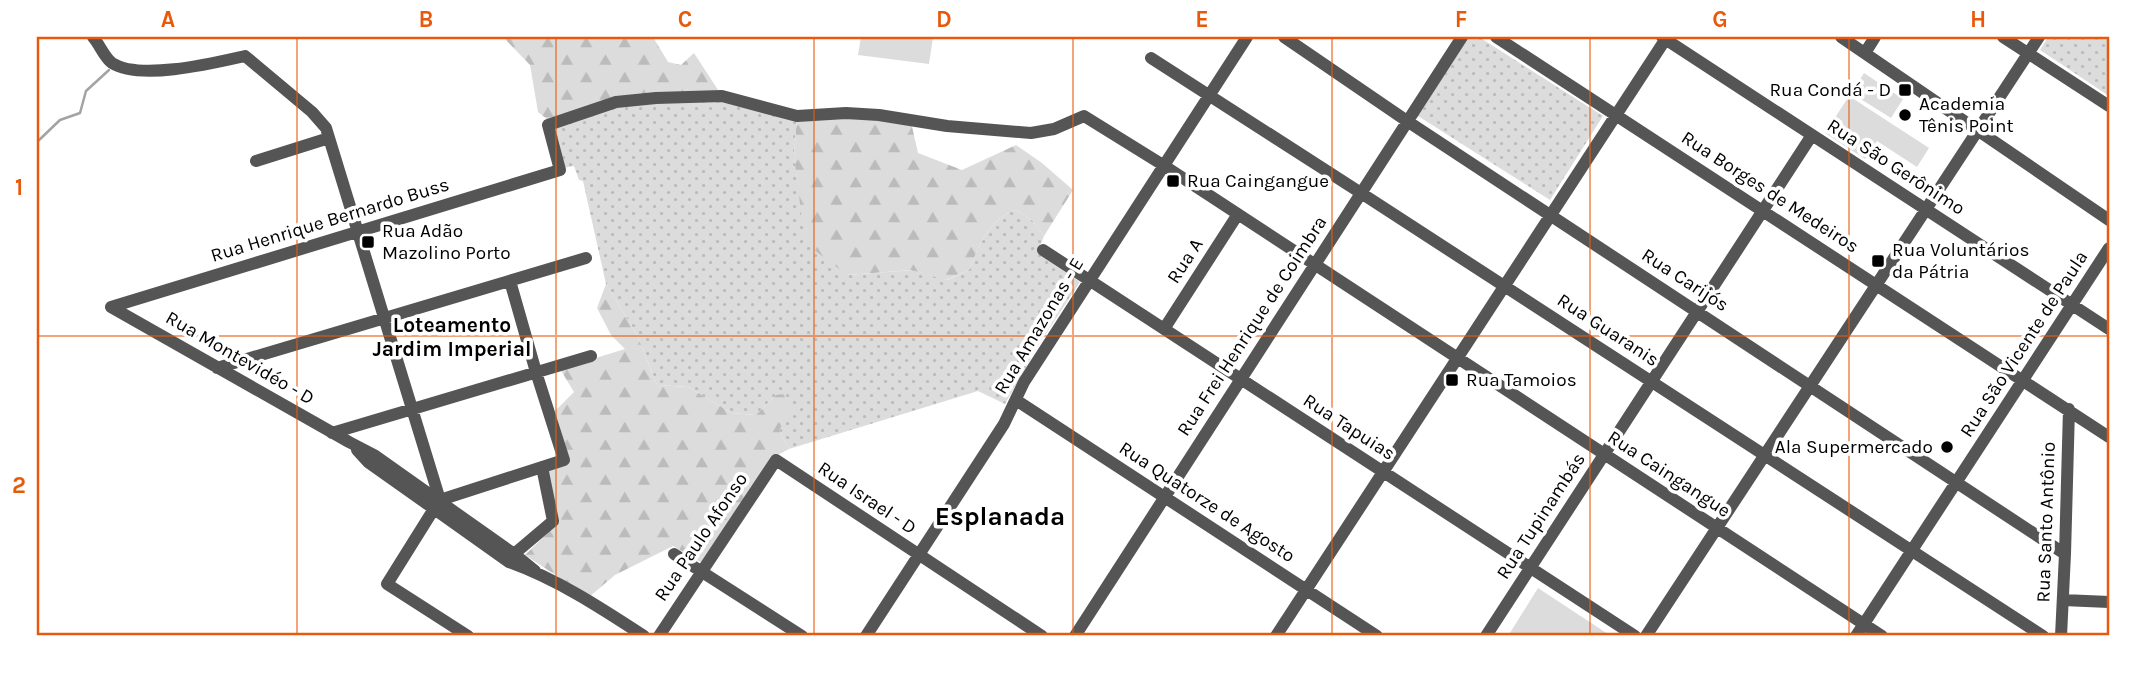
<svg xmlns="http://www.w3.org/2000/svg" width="2146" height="673" viewBox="0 0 2146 673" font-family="Karla,sans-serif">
  <defs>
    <pattern id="grass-dots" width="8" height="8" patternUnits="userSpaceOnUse" patternTransform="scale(1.75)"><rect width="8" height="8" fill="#dcdcdc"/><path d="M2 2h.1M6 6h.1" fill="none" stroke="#bbb" stroke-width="1.8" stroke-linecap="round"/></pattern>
    <pattern id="forest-firs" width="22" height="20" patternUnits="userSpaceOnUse" patternTransform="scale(1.75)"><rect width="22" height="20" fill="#dcdcdc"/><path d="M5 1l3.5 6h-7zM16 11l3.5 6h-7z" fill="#bbb"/></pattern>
  </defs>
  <rect width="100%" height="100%" fill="#fff"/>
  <path fill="url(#grass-dots)" d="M1469,37H1479L1603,116L1550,200L1418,116Z
    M2048,37H2109V96L2040,50Z
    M722,96L797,116L794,157L800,199L847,275L913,270L947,280L969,270C979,246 989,218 1016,210L1032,220L1044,236L1038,251L1080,282L1039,344L1005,404L978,391L789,449L779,430L776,395L756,415L732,413L688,387L657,385L638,337L606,284L583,181L579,180L574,166L563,168L552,123L616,102Z"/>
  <path fill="url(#forest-firs)" d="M503,37H653L668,62L681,65L694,53L722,96L656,98L552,123L538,112L530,65Z
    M797,116L911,122L918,153L962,170L1016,145L1042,163L1073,190L1044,236L1032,220L1016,210C989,218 979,246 969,270L946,280L912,270L847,275L805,243L794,157Z
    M606,284L638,337L657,385L688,387L732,413L756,415L776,395L785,394L793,411L779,430L789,449L772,458L702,563L673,546L615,575L589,597L525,555L559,522L547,469L570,461L555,411L574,392L560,369L625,349L611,335L597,308Z"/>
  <path fill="#dcdcdc" d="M861,37H933L929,64L858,55Z
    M1864,73L1903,99L1891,118L1851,93Z
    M1849,96L1929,148L1917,167L1877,141L1865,159L1825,133Z
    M1538,588L1611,636H1508Z"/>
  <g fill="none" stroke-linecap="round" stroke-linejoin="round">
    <path stroke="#a3a3a3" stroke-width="2.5" d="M37,142L60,120L80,113L86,91L109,70"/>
    <path stroke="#555" stroke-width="12" d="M93,37C100,45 104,57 112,63C140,81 214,63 245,56L312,112L326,128L440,500
      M1284,37L1407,121L2065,554
      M1496,37L2109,437
      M1662,37L2109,329
      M1841,37L2109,220
      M2003,37L2109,106
      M1865,53L1875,37
      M1151,58L1361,193L2043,636
      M256,161L329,138
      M1043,250L1635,636
      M111,307L560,170L548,125L616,102L656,98L722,96L797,116L846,113L879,115L947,126L1031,133L1054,129L1084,116L1163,165L1882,636
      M111,307L349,442L374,455L514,554L535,571
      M1164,329L1238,214
      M217,368L586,258
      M1016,400L1377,636
      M332,433L591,356
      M357,450L368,462L509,562C557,579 601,608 644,636
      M440,500L564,460L536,372L510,281
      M437,504L387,584L468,636
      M514,554L553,521L542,467
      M674,554L802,636
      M2063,600L2109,602
      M659,636L776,460L1042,636
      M866,636L1004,424L1024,382L1247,37
      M1075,636L1462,37
      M1276,636L1667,37
      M1486,636L1812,135
      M1646,636L2039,37
      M1856,636L2109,248
      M2061,636L2065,554L2069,409"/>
  </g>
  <path fill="none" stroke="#e8590c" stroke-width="2" stroke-opacity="0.55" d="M297,37V636M556,37V636M814,37V636M1073,37V636M1332,37V636M1590,37V636M1849,37V636M37,336H2109"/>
  <g fill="#000" stroke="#fff" stroke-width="2.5">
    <rect x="1898" y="83" width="14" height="14" rx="3.5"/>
    <circle cx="1905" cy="115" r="7"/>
    <rect x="1166" y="174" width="14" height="14" rx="3.5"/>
    <rect x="361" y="235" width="14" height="14" rx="3.5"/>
    <rect x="1871" y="254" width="14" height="14" rx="3.5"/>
    <rect x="1445" y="373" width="14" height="14" rx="3.5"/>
    <circle cx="1947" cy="447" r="7"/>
  </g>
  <g text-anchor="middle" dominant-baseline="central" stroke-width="7" stroke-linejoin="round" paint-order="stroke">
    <g font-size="19" fill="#000" stroke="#fff" text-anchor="start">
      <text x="1891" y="90" text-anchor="end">Rua Condá - D</text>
      <text x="1919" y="104">Academia<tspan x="1919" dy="22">Tênis Point</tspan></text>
      <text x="1187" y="181">Rua Caingangue</text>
      <text x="382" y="231">Rua Adão<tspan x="382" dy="22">Mazolino Porto</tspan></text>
      <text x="1892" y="250">Rua Voluntários<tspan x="1892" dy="22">da Pátria</tspan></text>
      <text x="1466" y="380">Rua Tamoios</text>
      <text x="1933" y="447" text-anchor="end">Ala Supermercado</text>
    </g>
    <g font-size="19" fill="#000" stroke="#fff">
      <text transform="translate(1896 167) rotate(33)">Rua São Gerônimo</text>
      <text transform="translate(1770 192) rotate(33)">Rua Borges de Medeiros</text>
      <text transform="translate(330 220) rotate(-17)">Rua Henrique Bernardo Buss</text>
      <text transform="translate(1185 261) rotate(-57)">Rua A</text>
      <text transform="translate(1685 280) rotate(33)">Rua Carijós</text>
      <text transform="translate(1039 326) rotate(-59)">Rua Amazonas - E</text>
      <text transform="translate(1252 326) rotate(-57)">Rua Frei Henrique de Coimbra</text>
      <text transform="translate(1608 330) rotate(33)">Rua Guaranis</text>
      <text transform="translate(2024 344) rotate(-57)">Rua São Vicente de Paula</text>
      <text transform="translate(240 358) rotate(30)">Rua Montevidéo - D</text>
      <text transform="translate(1349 427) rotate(33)">Rua Tapuias</text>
      <text transform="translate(1669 474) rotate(33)">Rua Caingangue</text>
      <text transform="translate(867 498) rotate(34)">Rua Israel - D</text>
      <text transform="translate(1207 502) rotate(33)">Rua Quatorze de Agosto</text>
      <text transform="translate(1541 516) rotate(-57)">Rua Tupinambás</text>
      <text transform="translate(2046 522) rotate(-88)">Rua Santo Antônio</text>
      <text transform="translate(701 537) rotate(-56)">Rua Paulo Afonso</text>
    </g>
    <g font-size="21" font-weight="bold" fill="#000" stroke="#fff">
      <text x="452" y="325">Loteamento<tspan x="452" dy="24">Jardim Imperial</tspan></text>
    </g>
    <g font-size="26" font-weight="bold" fill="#000" stroke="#fff">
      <text x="1000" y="516">Esplanada</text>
    </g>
  </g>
  <rect width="2146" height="673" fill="none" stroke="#ffffff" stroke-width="77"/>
  <rect x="38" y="38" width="2070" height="596" fill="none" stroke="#e8590c" stroke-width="2.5"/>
  <g font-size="23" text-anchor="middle" font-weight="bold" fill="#e8590c">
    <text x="168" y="27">A</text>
    <text x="426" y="27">B</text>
    <text x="685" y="27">C</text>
    <text x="944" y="27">D</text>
    <text x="1202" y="27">E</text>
    <text x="1461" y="27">F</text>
    <text x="1720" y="27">G</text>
    <text x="1978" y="27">H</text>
    <text x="19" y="195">1</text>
    <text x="19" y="493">2</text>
  </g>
</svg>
